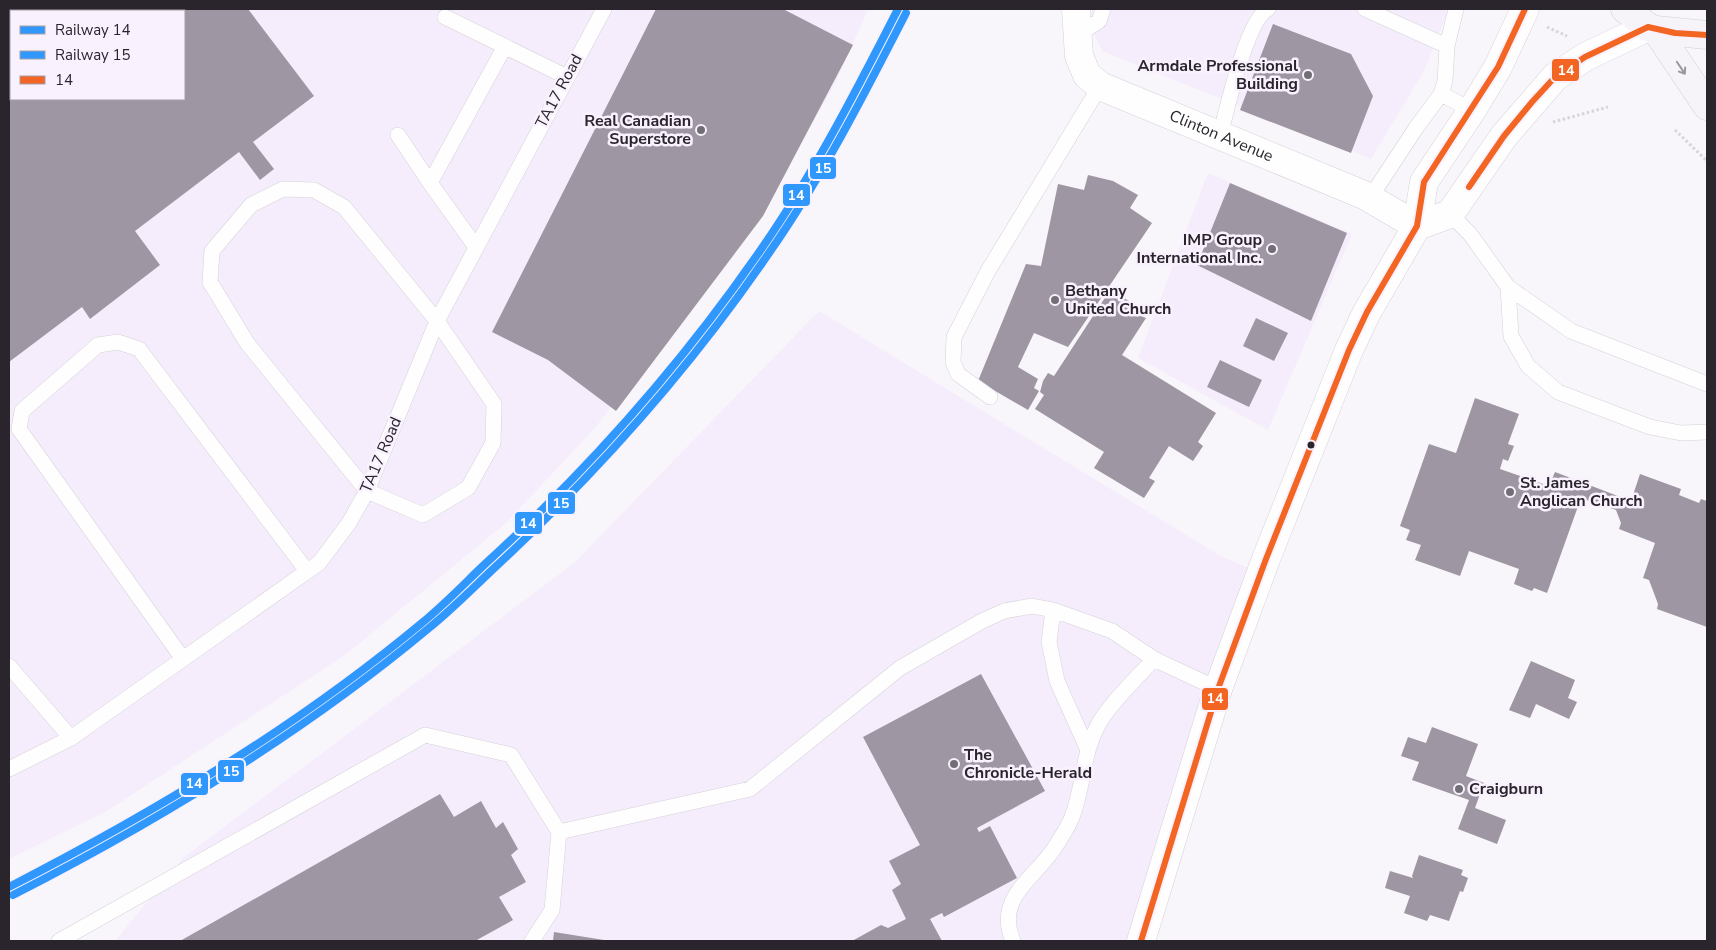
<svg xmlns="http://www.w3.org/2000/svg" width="1716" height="950" viewBox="0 0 1716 950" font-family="'Nunito Sans',sans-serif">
  <rect width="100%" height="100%" fill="#f8f5fb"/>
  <path fill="#f6edfc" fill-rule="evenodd" d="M9,9H868L835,84L751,230L594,429L506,523L345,655L107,811L9,859ZM11,11H184V99H11Z
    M1092,9H1449L1424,71L1371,159L1102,51L1090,25Z
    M1208,173L1352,234L1268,430L1138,358Z
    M819,311L1219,555L1259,573L1144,941H115L183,858L574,563Z"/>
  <path fill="#9e96a2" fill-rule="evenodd" d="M9,9H248L314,96L253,142L274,169L260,180L239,152L135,231L160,265L90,319L82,307L9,362ZM11,11H184V99H11Z
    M656,9H783L853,45L763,216L616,411L548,360L492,332Z
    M1273,24L1351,54L1373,96L1351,153L1240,110Z
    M1088,175L1113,181L1138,195L1130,208L1152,223L1068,347L1034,333L1018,367L1038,379L1034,388L1039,391L1028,410L978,381L1026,264L1041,266L1058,184L1084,190Z
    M1230,183L1347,233L1311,321L1197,265Z
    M1115,292L1144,311L1141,316L1146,318L1122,355L1216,413L1198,442L1203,446L1193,461L1169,446L1149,478L1155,481L1144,498L1094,468L1104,452L1035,409L1044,395L1040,392L1043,381L1048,373L1054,376L1108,293L1113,296Z
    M1256,318L1288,333L1274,361L1243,346Z
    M1220,360L1262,380L1249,407L1207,387Z
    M1475,398L1519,414L1508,444L1514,446L1508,461L1503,459L1500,469L1549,486L1555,472L1631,501L1640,474L1681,489L1679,495L1699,503L1701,499L1707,501V627L1657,609L1658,604L1649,580L1643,578L1655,543L1619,529L1621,523L1616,510L1581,498L1547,593L1534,588L1532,591L1514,584L1519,569L1469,551L1460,576L1415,560L1421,545L1406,540L1410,530L1400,526L1429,444L1456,453Z
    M1531,661L1575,680L1568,698L1577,702L1569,719L1536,704L1530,718L1509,710Z
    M981,674L1045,791L977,828L979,832L990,826L1017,878L944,917L942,913L930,919L942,941H852L881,925L888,928L906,919L892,890L901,884L889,861L920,845L863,737Z
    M1432,727L1478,744L1466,776L1484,783L1475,808L1506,820L1497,844L1458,829L1469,800L1412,780L1419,762L1401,756L1408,737L1426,743Z
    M440,794L454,817L481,801L496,828L503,822L518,849L511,855L526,882L499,897L513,920L475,941H180Z
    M1419,855L1463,870L1461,875L1468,878L1463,892L1460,891L1449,921L1430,915L1427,921L1404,913L1410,896L1385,888L1390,871L1413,878L1412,876Z
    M554,932L604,940L603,941H553Z"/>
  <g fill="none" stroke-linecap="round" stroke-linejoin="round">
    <g stroke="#d5d1d8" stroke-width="16">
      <path id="lane" d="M1365,9L1447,46
        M445,17L567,77
        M1076,36L1099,21L1103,9
        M1441,94L1472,110
        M398,135L430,183
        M1220,136C1226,112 1247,19 1268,9
        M283,189L314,190L344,207L437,321L494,404L493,443L468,488L423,515L367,491L247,343L210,282L212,251L251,205Z
        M1370,198L1416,128L1441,94L1445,81L1447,46L1456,9
        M1450,214L1470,234L1508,287L1571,331L1707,384
        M476,247L430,183L505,46
        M1508,287L1511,336L1528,366L1558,392L1650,427L1681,433L1707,432
        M990,397L958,374L953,362L954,337L988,271L1100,86
        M1053,610L1049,642L1057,681L1087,748
        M183,659L19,429L22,411L98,345L118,342L139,349L307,571
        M9,666L71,738
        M9,769L71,738L319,563L349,523L367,491L437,321L604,9
        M559,832L750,789L900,668L982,621L1004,611L1032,606L1053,610L1112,631L1154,659L1218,689
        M59,941L425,735L511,755L559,832L552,910L532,941
        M1013,941C994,896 1037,878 1057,844C1062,836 1068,827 1072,817C1085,784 1081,753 1101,720C1115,698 1137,678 1154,659"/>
    </g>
    <g stroke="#d5d1d8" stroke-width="29">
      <g id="street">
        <path id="s1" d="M1076,9L1079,56L1087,75L1100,86L1364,195L1417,226"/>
      </g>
    </g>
    <g stroke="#d5d1d8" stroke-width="29">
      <path id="secondary" d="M1417,226L1450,214L1504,136L1555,77L1585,57L1648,27
        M1141,941L1218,689L1266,559L1349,350L1367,312L1417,226L1424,182L1472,110L1498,67L1525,9"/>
    </g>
    <g stroke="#d2cfd3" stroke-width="29">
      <path id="primary" d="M1625,9L1648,27L1656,30L1707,35
        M1656,30L1707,106"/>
    </g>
    <path stroke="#d6d5d8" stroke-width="3" stroke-dasharray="2.5 2.5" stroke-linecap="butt" d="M1547,27L1567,36
      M1553,122L1608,107
      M1675,130L1707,161"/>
    <use href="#lane" stroke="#fefefe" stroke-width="15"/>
    <use href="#street" stroke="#fefefe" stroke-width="28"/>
    <use href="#secondary" stroke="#fefefe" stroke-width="28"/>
    <use href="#primary" stroke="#f7f4f9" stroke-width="28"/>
    <g stroke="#f9f2fe" stroke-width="10">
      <path id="bus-1" d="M1469,187L1504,136L1532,102L1555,77L1585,57L1648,27L1675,33L1707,35
        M1141,941L1218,689L1266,559L1349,350L1367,312L1417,226L1424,182L1498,67L1525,9"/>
    </g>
    <use href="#bus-1" stroke="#f26522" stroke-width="6"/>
    <g stroke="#f9f2fe" stroke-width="11">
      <path id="rail-1" d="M9,887C155,812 297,727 423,622C445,604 464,584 484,565C588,470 682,364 762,248C814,173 856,91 898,9"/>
    </g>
    <g stroke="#f9f2fe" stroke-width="11">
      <path id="rail-2" d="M13,895C160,820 302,734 429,628C450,611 470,591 490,572C594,476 689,370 769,253C822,177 864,95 906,13"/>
    </g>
    <use href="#rail-1" stroke="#3098fc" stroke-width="8"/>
    <use href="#rail-2" stroke="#3098fc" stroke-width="8"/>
  </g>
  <defs><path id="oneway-shaft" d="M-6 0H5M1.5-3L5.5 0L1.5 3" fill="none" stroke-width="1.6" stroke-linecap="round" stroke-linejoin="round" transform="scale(1.25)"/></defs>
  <use stroke="#9b979d" href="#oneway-shaft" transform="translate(1681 68) rotate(56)"/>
  <g fill="#726e75" stroke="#f9f2fe" stroke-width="2">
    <circle cx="1308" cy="75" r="5"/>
    <circle cx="701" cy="130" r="5"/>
    <circle cx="1272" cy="249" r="5"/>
    <circle cx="1055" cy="300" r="5"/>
    <circle cx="1510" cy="492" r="5"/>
    <circle cx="954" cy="764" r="5"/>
    <circle cx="1459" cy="789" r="5"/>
  </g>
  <circle fill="#2a252d" stroke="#f9f2fe" stroke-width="2" cx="1311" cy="445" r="4.5"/>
  <g text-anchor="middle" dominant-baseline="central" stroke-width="5" stroke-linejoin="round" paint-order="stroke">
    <g font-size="16" font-weight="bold" fill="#2a252d" stroke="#f9f2fe" text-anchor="start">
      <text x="1298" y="66" text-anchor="end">Armdale Professional<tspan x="1298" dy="18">Building</tspan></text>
      <text x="691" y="121" text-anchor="end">Real Canadian<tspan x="691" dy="18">Superstore</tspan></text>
      <text x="1262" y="240" text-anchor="end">IMP Group<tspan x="1262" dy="18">International Inc.</tspan></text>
      <text x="1065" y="291">Bethany<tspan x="1065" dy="18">United Church</tspan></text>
      <text x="1520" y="483">St. James<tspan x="1520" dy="18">Anglican Church</tspan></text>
      <text x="964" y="755">The<tspan x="964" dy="18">Chronicle-Herald</tspan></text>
      <text x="1469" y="789">Craigburn</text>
    </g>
    <g font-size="16" fill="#2a252d" stroke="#f9f2fe">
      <text transform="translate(559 91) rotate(-62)">TA17 Road</text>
      <text stroke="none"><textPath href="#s1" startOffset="216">Clinton Avenue</textPath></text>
      <text transform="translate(381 455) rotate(-67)">TA17 Road</text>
    </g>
  </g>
  <g stroke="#f9f2fe" stroke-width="2">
    <rect x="1551" y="58" width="29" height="24" rx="5" fill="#f26522"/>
    <rect x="809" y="156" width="28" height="24" rx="5" fill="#3098fc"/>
    <rect x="782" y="183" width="29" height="24" rx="5" fill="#3098fc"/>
    <rect x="547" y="491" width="29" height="24" rx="5" fill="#3098fc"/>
    <rect x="514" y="511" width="29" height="24" rx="5" fill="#3098fc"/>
    <rect x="1201" y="687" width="28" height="24" rx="5" fill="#f26522"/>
    <rect x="217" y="759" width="28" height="24" rx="5" fill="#3098fc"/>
    <rect x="180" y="772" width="29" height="24" rx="5" fill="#3098fc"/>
  </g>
  <g font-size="14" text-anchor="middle" font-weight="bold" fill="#fff">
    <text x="1566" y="75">14</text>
    <text x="823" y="173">15</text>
    <text x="796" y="200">14</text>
    <text x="561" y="508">15</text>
    <text x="528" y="528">14</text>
    <text x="1215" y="703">14</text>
    <text x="231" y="776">15</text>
    <text x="194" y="788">14</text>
  </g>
  <rect width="1716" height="950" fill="none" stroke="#2a252d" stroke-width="20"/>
  <rect x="10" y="10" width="175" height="90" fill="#f9f2fe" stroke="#a6a0aa"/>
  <rect x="20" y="26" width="25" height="8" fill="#3098fc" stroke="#a6a0aa"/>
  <text x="55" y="35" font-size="15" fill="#2a252d">Railway 14</text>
  <rect x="20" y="51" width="25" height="8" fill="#3098fc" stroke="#a6a0aa"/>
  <text x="55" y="60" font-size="15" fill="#2a252d">Railway 15</text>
  <rect x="20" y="76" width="25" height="8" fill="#f26522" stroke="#a6a0aa"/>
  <text x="55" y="85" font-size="15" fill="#2a252d">14</text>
</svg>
